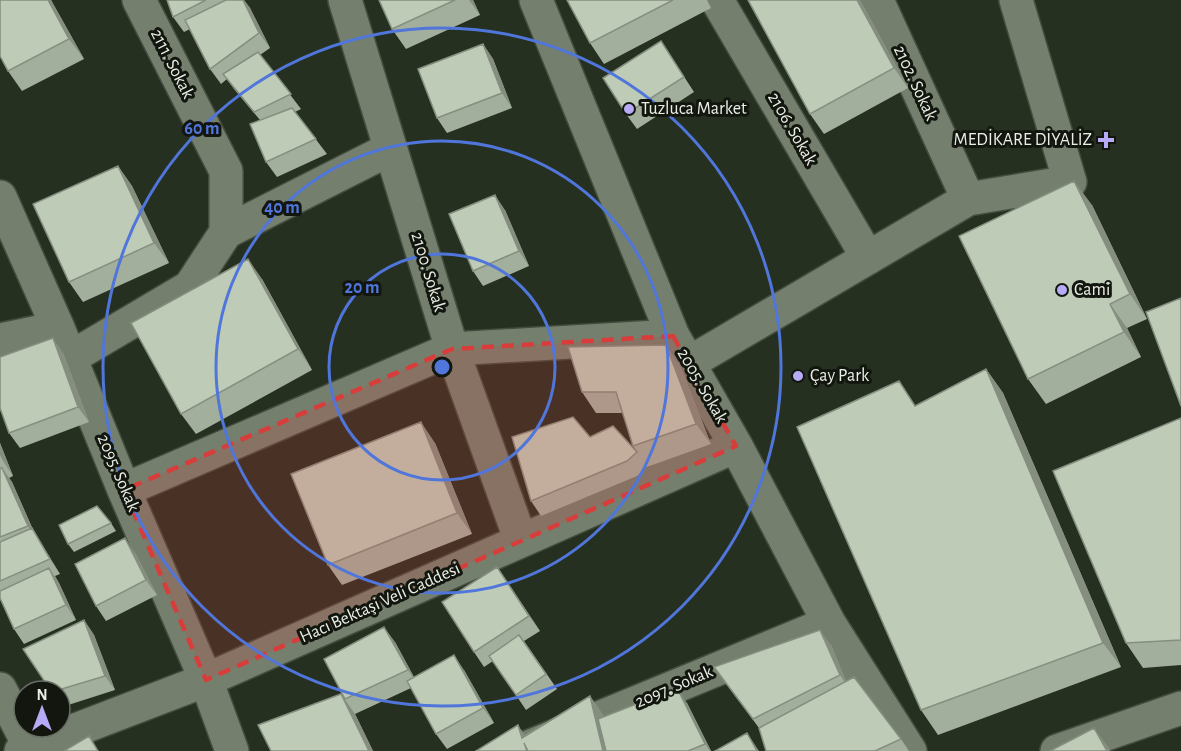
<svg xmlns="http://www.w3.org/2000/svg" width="1181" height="751" viewBox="0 0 1181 751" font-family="'Alegreya Sans',sans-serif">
  <rect width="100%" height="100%" fill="#263020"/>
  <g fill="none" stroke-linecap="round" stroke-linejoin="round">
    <g stroke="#434c3e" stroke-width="36">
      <path id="minor" d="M345,0L452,349L521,541
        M536,0L673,336L736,446L829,623L910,751
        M717,0L868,258
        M877,0L968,199
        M0,197L58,328L124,490L206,680L232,751
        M226,232L390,149
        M0,340L58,328
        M70,358L190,287L226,232V171L139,0
        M689,363L968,199L1070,182L1016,0
        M124,490L452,349L673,336
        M0,689L30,747
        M21,751L206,680L736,446
        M519,751L829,623
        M1057,751L1181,708"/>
    </g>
    <use href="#minor" stroke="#74806d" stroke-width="33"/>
  </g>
  <path fill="#a3af9d" d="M0,0H51L84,59L22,91L8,71Z
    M167,0H244L250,8L270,48L260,55L301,109L295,112L327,154L277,177L266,162L260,120L234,89L227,79L221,84L210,69L190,29L184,32L173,17Z
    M379,0H473L480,15L406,49L392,29Z
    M567,0H707L711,8L604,64L590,43Z
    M748,0H860L908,88L824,134L810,114Z
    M661,41L694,92L637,129L626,114Z
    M483,44L493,59L512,108L447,133L437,118Z
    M118,166L132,186L169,263L83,302L69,282Z
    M1092,205L1147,319L1127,328L1141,357L1046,404L1028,379Z
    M505,210L529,266L483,286L473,271Z
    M262,279L312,370L196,434L181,414Z
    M63,353L89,422L20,448L9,433Z
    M680,366L711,444L647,467L637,476L541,516L531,501L590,437L637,452L633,446L623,413H596L582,392Z
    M986,369L1003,393L1121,667L938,735L921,710L916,405Z
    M1181,418V665L1143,668L1126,643Z
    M0,443L13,476L9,478L12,482L34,532L60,574L55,576L59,583L76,620L24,644L14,629L0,599Z
    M435,443L472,534L342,585L328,565Z
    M111,523L116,531L74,552L68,544Z
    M135,553L157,595L106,621L96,606Z
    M497,567L540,631L524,641L557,689L526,710L493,661L484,667L474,652Z
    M84,620L94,635L115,690L62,707L60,703V691H51Z
    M395,642L414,677L464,670L494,723L447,749L436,734L411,688L355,714L373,751H271L345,699Z
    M831,645L846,681L901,739L909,751H766L759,728L714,667Z
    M590,696L604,717L687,703L711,751H476L525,735Z"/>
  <path fill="#858e7f" d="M48,0H51L84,59L69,39Z
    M243,0H244L250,8L270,48L259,33Z
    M469,0H473L480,15Z
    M857,0H860L908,88L894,68Z
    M483,44L493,59L512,108L502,93Z
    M118,166L132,186L169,263L154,243Z
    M1074,181L1092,205L1147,319L1130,294Z
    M495,195L505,210L529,266L519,251Z
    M248,259L262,279L312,370L298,349Z
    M1110,304L1127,328L1141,357L1124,332Z
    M53,338L63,353L89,422L78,407Z
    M666,345L680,366L711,444L696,424Z
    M986,369L1003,393L1121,667L1103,643Z
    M421,422L435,443L472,534L457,513Z
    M0,443L13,476L3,461L0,455Z
    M2,468L12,482L34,532L60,574L28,526Z
    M125,538L135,553L157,595L146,580Z
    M497,567L507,581L540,631L529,616Z
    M49,568L59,583L76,620L66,605Z
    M84,620L94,635L115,690L105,676Z
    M384,627L395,642L418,685L408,670Z
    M820,630L831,645L850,690L840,675Z
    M454,655L464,670L494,723L483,708Z
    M677,688L687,703L711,751H710L705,744Z
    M341,694L355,714L373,751H369Z
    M590,696L604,717L612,751H603Z
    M518,725L532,746L522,738Z
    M1094,728L1109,748L1110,751H1107Z
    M747,733L759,751H757Z"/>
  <path fill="#becbb6" stroke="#858e7f" stroke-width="1.5" d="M0,0H48L69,39L8,71L0,56Z
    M167,0H206L173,17Z
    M226,0H243L259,33L210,69L185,20Z
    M379,0H455L392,29Z
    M567,0H673L590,43Z
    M748,0H857L894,68L810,114Z
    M661,41L684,77L626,114L603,78Z
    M483,44L502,93L437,118L418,69Z
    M258,52L291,94L254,112L223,74Z
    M292,108L316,139L266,162L250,124Z
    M118,166L154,243L69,282L33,204Z
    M1074,181L1130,294L1110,304L1124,332L1028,379L959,236Z
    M495,195L519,251L473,271L449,214Z
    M248,259L298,349L181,414L131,323Z
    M1181,298V406L1146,312Z
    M53,338L78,407L9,433L0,408V357Z
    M666,345L696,424L633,446L616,392H582L568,347Z
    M986,369L1103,643L921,710L797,427L899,381L915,406Z
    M573,417L590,437L613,426L637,452L627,461L531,501L512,437Z
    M1181,418V640L1126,643L1053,471Z
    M421,422L457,513L328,565L291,474Z
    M0,468H2L28,526L0,537Z
    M97,506L111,523L68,544L59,525Z
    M32,528L50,559L0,581V542Z
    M125,538L146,580L96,606L75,564Z
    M497,567L529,616L474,652L442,602Z
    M49,568L66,605L14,629L0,598V591Z
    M84,620L105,676L55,691H51L23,649Z
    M384,627L408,670L345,699L324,659Z
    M820,630L840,675L753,719L714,667Z
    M519,635L546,674L516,695L489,656Z
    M454,655L483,708L436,734L407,681Z
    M854,677L901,739L875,751H766L759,728Z
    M677,688L705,744L688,751H606L598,719Z
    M341,694L369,751H271L258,725Z
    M590,696L603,751H528L524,743L527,751H476L518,725L522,738Z
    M1094,728L1107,751H1050Z
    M747,733L757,751H715Z
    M89,736L98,751H64Z"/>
  <path fill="#d83c3b" fill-opacity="0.2" stroke="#d83c3b" stroke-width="4.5" stroke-dasharray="12 8" stroke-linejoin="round" d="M673,336L736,446L206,680L124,490L452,349Z"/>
  <g fill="none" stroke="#5076db" stroke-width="3">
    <circle cx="442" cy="367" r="113"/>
    <circle cx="442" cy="367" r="226"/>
    <circle cx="442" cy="367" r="339"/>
  </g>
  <g fill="#b7abf8" stroke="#12160f" stroke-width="2">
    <circle cx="629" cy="109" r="6"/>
    <path d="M1103 131h6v6h6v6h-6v6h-6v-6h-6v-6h6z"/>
    <circle cx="1062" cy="290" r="6"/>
    <circle cx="798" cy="376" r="6"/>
  </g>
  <g text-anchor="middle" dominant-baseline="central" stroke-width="6" stroke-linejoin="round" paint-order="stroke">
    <g font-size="18" fill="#e9efe5" stroke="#12160f">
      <text transform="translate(172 64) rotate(63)">2111. Sokak</text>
      <text transform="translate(915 83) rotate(65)">2102. Sokak</text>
      <text transform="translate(792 129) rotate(60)">2106. Sokak</text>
      <text transform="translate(428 272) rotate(73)">2100. Sokak</text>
      <text transform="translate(702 386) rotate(60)">2005. Sokak</text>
      <text transform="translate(118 473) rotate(67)">2095. Sokak</text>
      <text transform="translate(380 603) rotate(-24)">Hacı Bektaşi Veli Caddesi</text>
      <text transform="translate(674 687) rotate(-23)">2097. Sokak</text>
    </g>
    <g font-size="18" fill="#e9efe5" stroke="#12160f" text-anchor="start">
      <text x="641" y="109">Tuzluca Market</text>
      <text x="1092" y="140" text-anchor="end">MEDİKARE DİYALİZ</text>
      <text x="1074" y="290">Cami</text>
      <text x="810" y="376">Çay Park</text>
    </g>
  </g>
  <circle cx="442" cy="367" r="9" fill="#5076db" stroke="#12160f" stroke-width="3"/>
  <g font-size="18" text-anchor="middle" font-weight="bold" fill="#5076db" stroke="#12160f" stroke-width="6" stroke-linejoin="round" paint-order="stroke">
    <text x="202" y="134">60 m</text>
    <text x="282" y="213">40 m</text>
    <text x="362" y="293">20 m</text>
  </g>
  <g transform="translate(42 709)"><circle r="28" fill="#12160f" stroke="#686d65" stroke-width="1.5"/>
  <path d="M0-4.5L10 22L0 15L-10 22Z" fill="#b7abf8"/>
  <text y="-9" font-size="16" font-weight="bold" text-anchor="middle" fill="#e9efe5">N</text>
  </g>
</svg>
